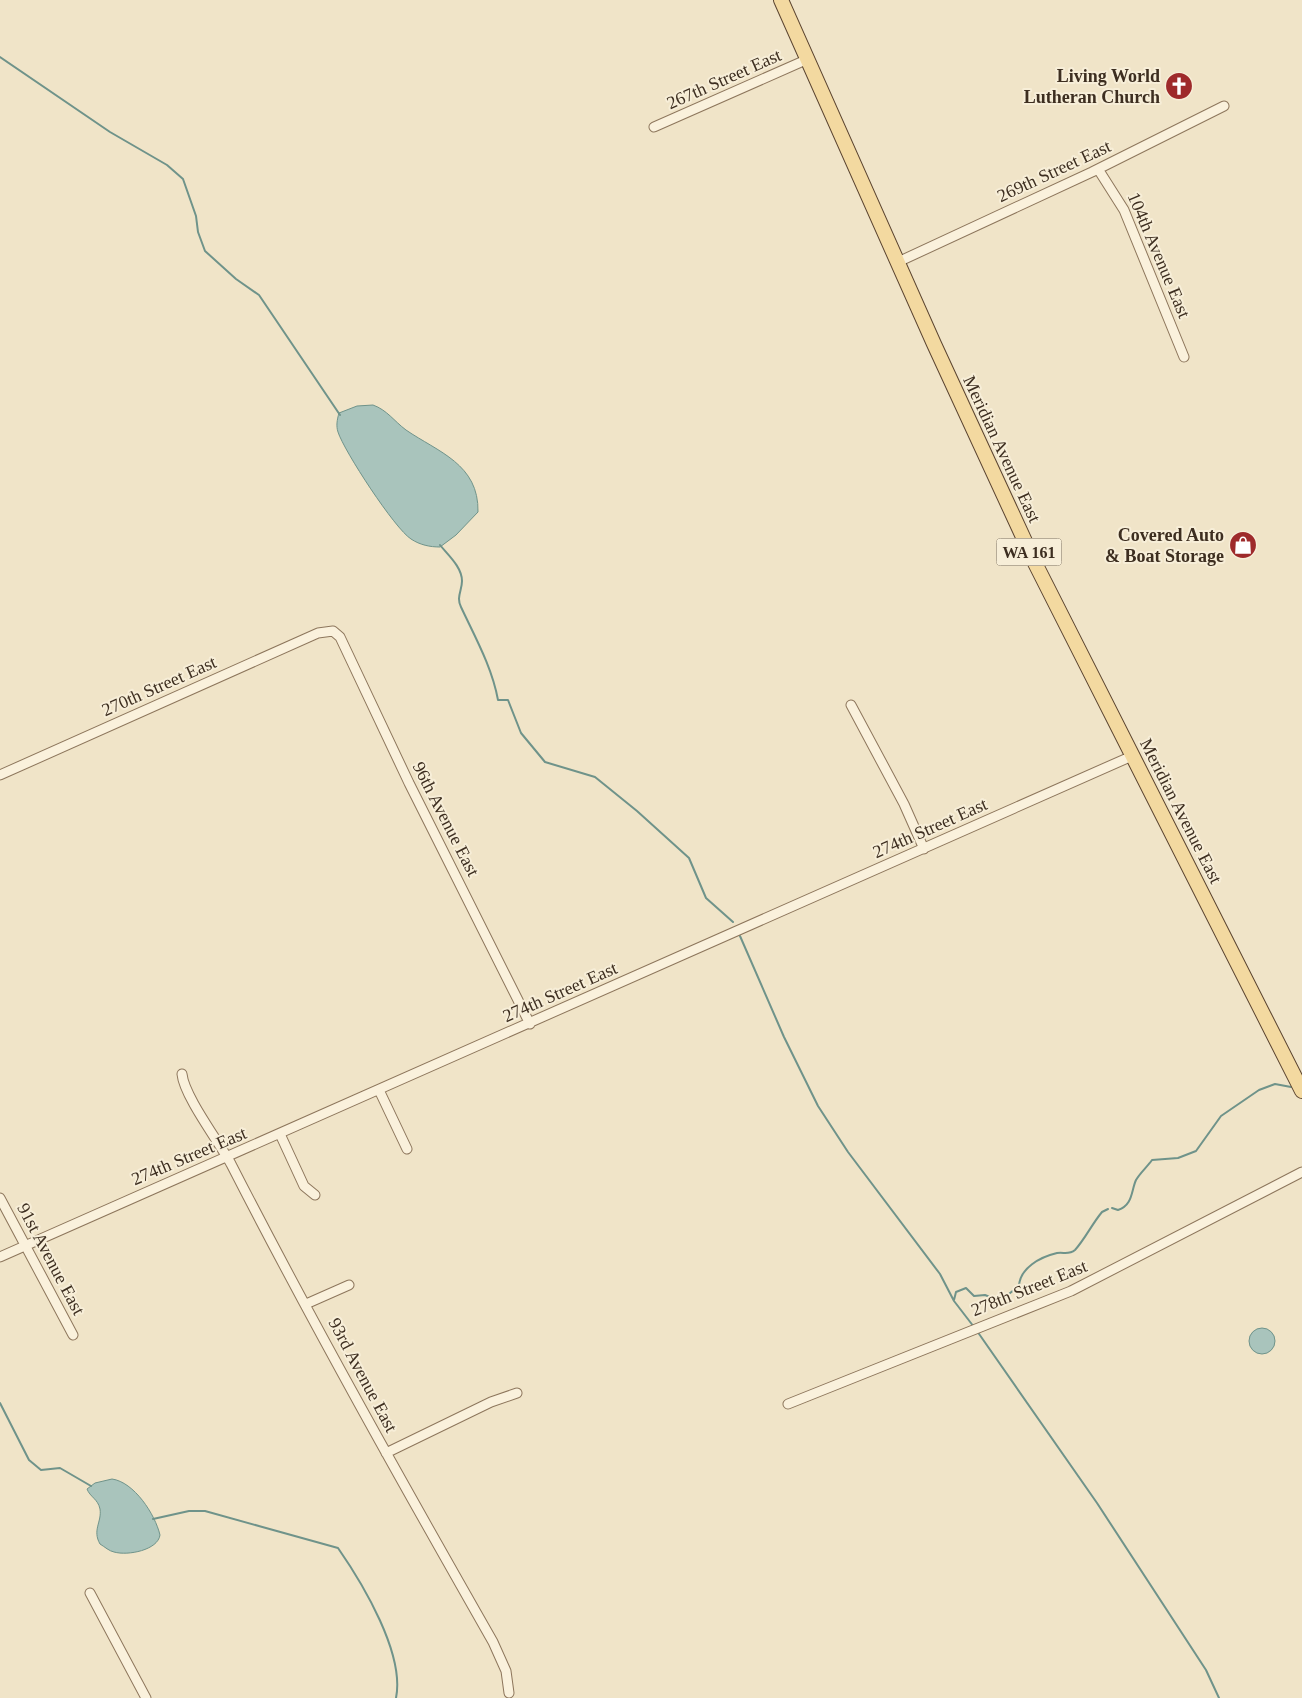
<svg xmlns="http://www.w3.org/2000/svg" width="1302" height="1698" viewBox="0 0 1302 1698" font-family="Georgia,serif">
  <rect width="100%" height="100%" fill="#f0e4c8"/>
  <path fill="#a9c4bc" stroke="#6f938a" d="M373,405C387,410 394,421 406,430C438,452 479,464 478,512L456,535L440,547C430,547 420,545 411,539C395,529 344,451 338,432C336,426 337,420 339,413L357,406Z
    M1249 1341a13 13 0 1 1 26 0a13 13 0 1 1-26 0Z
    M112,1479C134,1482 155,1514 160,1535C158,1550 128,1556 114,1552C109,1551 105,1547 100,1544C92,1530 102,1522 100,1509C98,1499 90,1497 87,1489L95,1483Z"/>
  <g fill="none" stroke-linecap="round" stroke-linejoin="round">
    <path stroke="#6f938a" stroke-width="2" d="M0,57L110,132L167,165L183,179L196,216L198,232L205,251L236,279L259,295L340,415
      M440,545C448,555 462,567 462,581C462,591 456,597 461,607C475,637 492,667 498,700H508L521,733L545,762L595,777L637,811L689,858L706,898L733,922
      M740,936L784,1037L818,1106L848,1152L940,1274L954,1301L974,1327
      M1112,1208L1118,1210C1133,1205 1131,1191 1136,1180C1140,1173 1147,1167 1152,1160L1178,1158L1196,1151L1221,1116L1259,1090L1275,1084L1291,1087
      M954,1300L956,1292L966,1288L974,1296L985,1295L1000,1301L1019,1286C1020,1268 1040,1257 1057,1253C1064,1252 1069,1255 1075,1250C1085,1239 1092,1224 1102,1212L1108,1209
      M977,1331L1097,1503L1206,1670L1219,1698
      M0,1403L29,1460L41,1470L60,1468L91,1486
      M153,1519L189,1511H205L338,1548C363,1584 405,1654 396,1698"/>
    <g stroke="#8d765c" stroke-width="11">
      <path id="street" d="M654,127L808,59
        M1098,169L1124,210L1184,357
        M898,262L1092,172L1224,106
        M851,705L904,804L924,849
        M0,775L318,633L333,631L340,637L409,783L530,1024
        M182,1074C184,1096 219,1142 231,1164C314,1326 403,1484 493,1642L506,1671L509,1693
        M379,1090L407,1149
        M280,1134L304,1186L315,1195
        M0,1198L73,1335
        M0,1257L1132,756
        M306,1304L349,1285
        M788,1404L1071,1291L1302,1172
        M386,1453L491,1402L517,1393
        M90,1593L146,1698"/>
    </g>
    <g stroke="#5b4430" stroke-width="16">
      <path id="primary" d="M781,0L934,344L1035,563L1302,1091"/>
    </g>
    <use href="#street" stroke="#faf1dc" stroke-width="9"/>
    <use href="#primary" stroke="#f3d9a0" stroke-width="14"/>
  </g>
  <defs>
    <g id="church-disc" transform="scale(1.4375)"><circle r="9.5" fill="#9e2a2b" stroke="#f7eed8"/><path d="M-1.2-6h2.4v3.5h3.3v2.4h-3.3V6h-2.4V-.1h-3.3v-2.4h3.3Z" fill="#fff"/></g>
    <g id="shop-disc" transform="scale(1.4375)"><circle r="9.5" fill="#9e2a2b" stroke="#f7eed8"/><path d="M-5-2.5h2.3a2.7 3.5 0 0 1 5.4 0H5L5.5 6h-11ZM-1.5-2.5h3a1.5 2.3 0 0 0-3 0Z" fill="#fff"/></g>
  </defs>
  <g fill-rule="evenodd">
    <use href="#church-disc" x="1179" y="86"/>
    <use href="#shop-disc" x="1243" y="545"/>
  </g>
  <g text-anchor="middle" dominant-baseline="central" stroke-width="4" stroke-linejoin="round" paint-order="stroke">
    <rect fill="#f7eed8" stroke="#756857" stroke-width="1" x="996.5" y="538.5" width="65" height="27" rx="4"/>
    <g font-size="16" font-weight="bold" fill="#3d2e20">
      <text x="1029" y="552">WA 161</text>
    </g>
    <g font-size="18" font-weight="bold" fill="#3d2e20" stroke="#f7eed8" text-anchor="end">
      <text x="1160" y="76">Living World<tspan x="1160" dy="21">Lutheran Church</tspan></text>
      <text x="1224" y="535">Covered Auto<tspan x="1224" dy="21">&amp; Boat Storage</tspan></text>
    </g>
    <g font-size="18" fill="#3d2e20" stroke="#f7eed8">
      <text transform="translate(724 79) rotate(-24)">267th Street East</text>
      <text transform="translate(1054 171) rotate(-25)">269th Street East</text>
      <text transform="translate(1159 255) rotate(67)">104th Avenue East</text>
      <text transform="translate(1002 449) rotate(65)">Meridian Avenue East</text>
      <text transform="translate(159 686) rotate(-24)">270th Street East</text>
      <text transform="translate(1181 811) rotate(63)">Meridian Avenue East</text>
      <text transform="translate(446 819) rotate(63)">96th Avenue East</text>
      <text transform="translate(930 828) rotate(-24)">274th Street East</text>
      <text transform="translate(560 992) rotate(-24)">274th Street East</text>
      <text transform="translate(189 1156) rotate(-23)">274th Street East</text>
      <text transform="translate(51 1259) rotate(62)">91st Avenue East</text>
      <text transform="translate(1029 1288) rotate(-22)">278th Street East</text>
      <text transform="translate(363 1375) rotate(62)">93rd Avenue East</text>
    </g>
  </g>
</svg>
